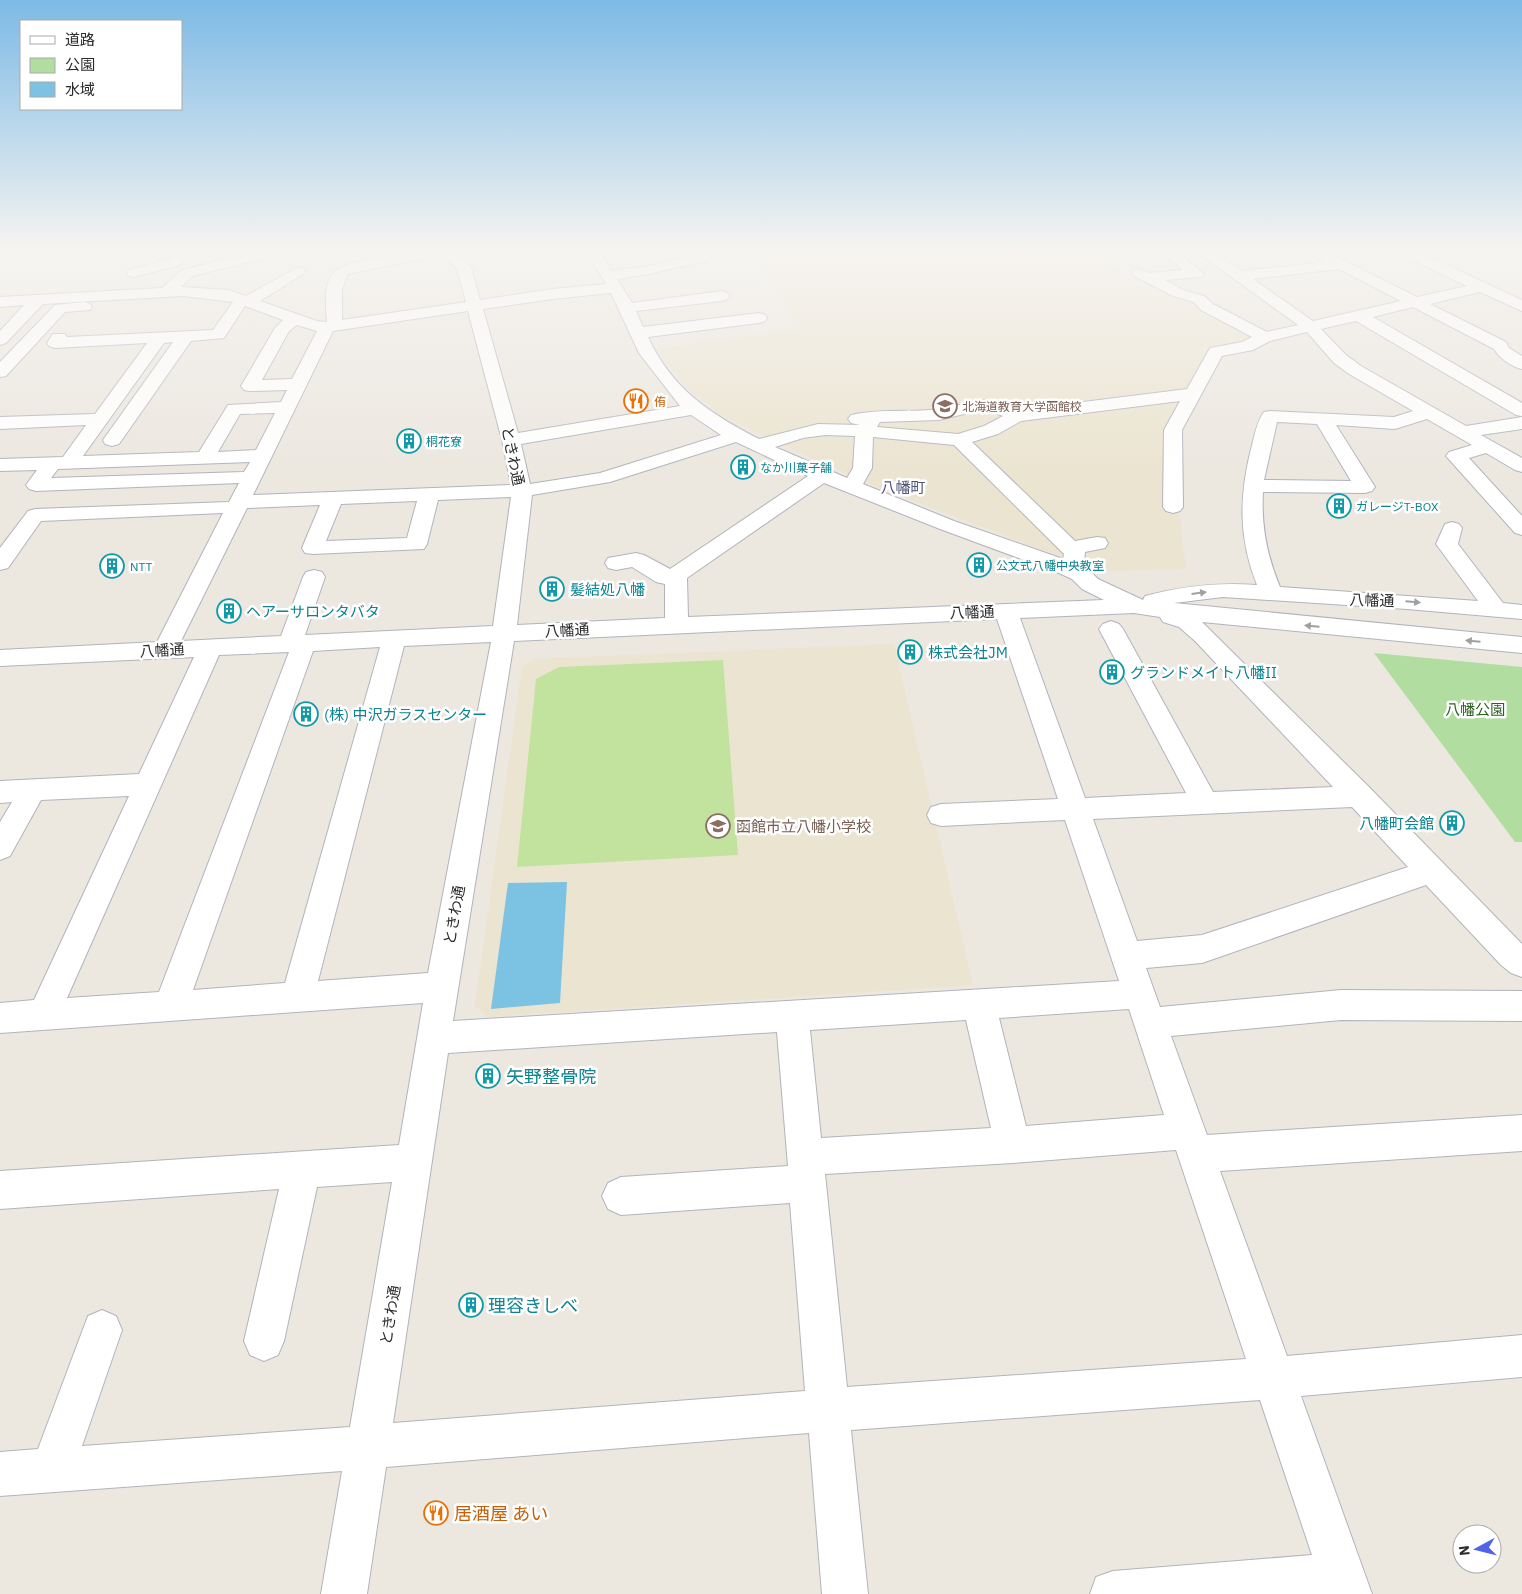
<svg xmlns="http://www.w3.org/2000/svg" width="1522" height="1594" viewBox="0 0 1522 1594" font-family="'IBM Plex Sans','Noto Sans JP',sans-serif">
  <rect width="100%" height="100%" fill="#ece7df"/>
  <path fill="#ebe4d0" d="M749,247H1090L1141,287L1184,298L1195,299L1257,336L1244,343L1216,347L1169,429L1186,569L1111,571L1048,552L880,488L765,437L719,413L691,392L656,349L802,328L764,274L757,252Z
    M894,644L973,985L487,1017L475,1005L522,667L534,659Z"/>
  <path fill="#b2dda1" d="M1374,653L1522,667V842H1515Z"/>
  <path fill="#c2e39e" d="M723,660L738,855L517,867L536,679L559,667Z"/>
  <path fill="#7cc3e3" d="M567,882L560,1003L491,1009L508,883Z"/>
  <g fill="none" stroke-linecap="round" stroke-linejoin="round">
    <g stroke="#b2b4bd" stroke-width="2">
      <path id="minor" d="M179,247H193L180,265L134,277L129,276L127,273L129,270L170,259Z
        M275,247H300L298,250L192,276L181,287L229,290L246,296L298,267L303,268L305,271L303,274L260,301L317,321L327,322C326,307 323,286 333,273C343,259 433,247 453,247L471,268L480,300L553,289L606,284L583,247H597L612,271L649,266L693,255L687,247H702L710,257L708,260L649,274L617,279L632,303L722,291L727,293L730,296L727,299L722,301L636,311L643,327L759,313L765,315L767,318L765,321L759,323L648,337C672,389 709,413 759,439L818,424L860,425L851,423L848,419L851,415C880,408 910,413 940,409C956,408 970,399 986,400C997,400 1009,405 1019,410L1187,389L1210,348L1242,342L1252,337L1201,310L1194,302L1173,296L1134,276L1132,273L1134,270L1139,269L1149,273L1183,270L1156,247H1172L1204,274L1202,277L1165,280L1183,290L1204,296L1213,304L1267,332L1298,325L1190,247H1206L1242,271L1324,262L1300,250L1298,247H1317L1417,297L1467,286L1391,250L1389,247H1408L1522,300V311L1480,292L1430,304L1506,342L1509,348L1522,356V369C1512,367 1499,358 1494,349L1413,307L1373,317L1522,403V416L1516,415L1356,321L1321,329L1346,355L1361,366L1466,426L1522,417V429L1481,435L1522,458V472L1515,470L1486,453L1469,458L1522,516V535L1515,533L1446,456L1449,452L1472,445L1427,419L1395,429L1336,425L1375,487L1372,491L1365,493L1263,492C1261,526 1267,556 1280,587L1478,601L1436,544L1445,524L1452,522L1459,524L1462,528L1458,544L1503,603L1522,605V619L1407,609L1223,597L1174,603L1522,637V653L1202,622L1370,788L1522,944V977L1511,973L1501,965L1426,885L1202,963L1146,968L1160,1007L1341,990L1522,991V1021L1341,1020L1171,1036L1207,1135L1522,1115V1151L1220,1171L1287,1356L1522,1335V1377L1301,1396L1372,1594H1090L1096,1577L1113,1571L1312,1555L1260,1400L851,1430L868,1594H822L809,1433L386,1467L367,1594H321L342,1471L0,1496V1452L38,1449L88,1316L102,1310L116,1316L122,1330L82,1446L350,1427L392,1182L317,1187L284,1341L278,1355L264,1361L250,1355L244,1341L279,1189L0,1209V1171L399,1145L423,1003L0,1033V1003L34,1000L129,796L41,800L10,856L0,860V822L12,802L0,803V781L139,774L194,657L0,666V650L157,642L223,513L41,521L8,568L0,570V548L28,511L35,509L229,502L239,483L36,491L29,489L26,485L37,470L0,471V459L63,457L86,425L0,429V417L95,414L147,343L55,348L49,346L47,343L53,334H65L67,337L213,330L233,302L183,296L43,304L6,343L0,345V331L24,305L0,307V297L162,288L182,270ZM443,254L457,269L466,302L342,320V289L348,274ZM1339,269L1401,301L1313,321L1253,279ZM611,293L639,353L680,406L518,433L483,309L553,299ZM245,306L283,320L275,328L241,386L244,390L250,391L287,390L281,402L228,405L199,452L83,456L164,343L173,342L103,440L105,444L112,446L119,444L191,341L224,338ZM468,311L502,440L511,485L253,495L333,331ZM297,325L317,331L292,379L262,380L289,331ZM1307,332L1334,363L1349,374L1413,411L1394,417L1270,411L1264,412C1257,421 1255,434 1252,445C1239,495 1238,537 1257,585C1217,582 1183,586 1145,596L1143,600L1098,579L1088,569L1081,566L1084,561L1085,552L1105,548L1108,543L1105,538L1097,537L1075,541L972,442L998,434L1021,421L1180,401L1164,430L1163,507L1166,511L1173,513L1180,511L1183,507L1182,430L1222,356L1253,350L1270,341ZM981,410L991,411L1003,416L984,426L958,434L877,427L880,422L939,420ZM275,413L256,450L218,452L240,414ZM691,415L721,435L600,473L530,484L521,444ZM1277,422L1317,424L1351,481L1264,480ZM825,435L855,436L853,468L847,478L775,447L803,438ZM873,437L954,445L1064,554L1063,559L954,521L863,484L872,468ZM736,442L808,476L670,569L644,555L636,553L608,558L605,563L608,568L616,570L632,567L656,582L665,584V618L517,625L532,495L610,482ZM250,462L244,472L51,478L58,469ZM824,483L940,529L1059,573L1072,579L1082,589L1104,600L688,617L687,578ZM511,497L493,626L305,635L325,577L322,572L314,570L306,572L303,577L281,636L181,641L247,508L320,505L302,548L305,553L313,554L424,549L427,544L438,500ZM417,501L407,538L326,541L341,504ZM1134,613L1160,617L1163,622L1179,627L1195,641L1333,787L1213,792L1123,629L1119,624L1111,621L1103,624L1099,629L1186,793L1085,798L1020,618ZM997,619L1058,799L941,804L931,807L927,815L931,823L941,826L1065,820L1119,981L453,1021L514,641ZM491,642L428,973L318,981L404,646ZM380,647L285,983L193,990L313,651ZM289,652L159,992L67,998L219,655ZM1352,807L1408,867L1202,935L1137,941L1093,819ZM1129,1009L1164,1115L1026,1126L999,1018ZM966,1020L991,1128L821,1138L810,1030ZM777,1032L788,1166L621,1177L608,1183L602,1196L608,1209L621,1215L790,1203L805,1391L393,1423L448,1053ZM1176,1150L1246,1359L847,1387L825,1174L1013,1163Z
        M1509,247H1522V254L1511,250Z
        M84,302L90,304L92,307L90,310L65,312L6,376L0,377V362L55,305Z"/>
    </g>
    <use href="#minor" fill="#fff" fill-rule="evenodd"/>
  </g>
  <defs><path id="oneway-solid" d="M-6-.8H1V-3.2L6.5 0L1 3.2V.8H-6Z" transform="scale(1.25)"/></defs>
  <g fill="#a0a0a0">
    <use href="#oneway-solid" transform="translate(1199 593) rotate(-7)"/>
    <use href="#oneway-solid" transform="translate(1413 602) rotate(5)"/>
    <use href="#oneway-solid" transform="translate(1312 626) rotate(-175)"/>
    <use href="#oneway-solid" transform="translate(1473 641) rotate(-175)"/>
  </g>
  <linearGradient id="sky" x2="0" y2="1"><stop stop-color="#7dbae6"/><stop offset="0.53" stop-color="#f6f4f1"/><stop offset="1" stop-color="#f6f4f1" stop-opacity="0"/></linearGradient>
  <rect width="1522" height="470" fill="url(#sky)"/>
  <defs>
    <g id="restaurant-ring" transform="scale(1.25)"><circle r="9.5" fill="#fff" stroke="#e8710a" stroke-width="1.5"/><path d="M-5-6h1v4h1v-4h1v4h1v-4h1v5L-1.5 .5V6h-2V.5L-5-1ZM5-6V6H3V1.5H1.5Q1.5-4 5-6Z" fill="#e8710a"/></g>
    <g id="university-ring" transform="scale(1.25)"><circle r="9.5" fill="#fff" stroke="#8d6e63" stroke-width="1.5"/><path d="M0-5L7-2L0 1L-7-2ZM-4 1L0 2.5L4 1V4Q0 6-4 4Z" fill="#8d6e63"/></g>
    <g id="building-ring" transform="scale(1.25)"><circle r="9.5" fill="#fff" stroke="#0f9aa8" stroke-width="1.5"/><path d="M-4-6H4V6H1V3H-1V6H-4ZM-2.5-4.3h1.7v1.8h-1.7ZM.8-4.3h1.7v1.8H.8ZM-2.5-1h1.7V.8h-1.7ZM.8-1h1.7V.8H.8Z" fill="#0f9aa8"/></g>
    <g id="school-ring" transform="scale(1.25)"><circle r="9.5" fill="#fff" stroke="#8d6e63" stroke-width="1.5"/><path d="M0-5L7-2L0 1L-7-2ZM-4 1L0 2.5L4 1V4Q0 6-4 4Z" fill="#8d6e63"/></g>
  </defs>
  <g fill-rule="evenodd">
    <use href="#restaurant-ring" x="636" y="401"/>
    <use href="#university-ring" x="945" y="406"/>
    <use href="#building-ring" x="409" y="441"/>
    <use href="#building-ring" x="743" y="467"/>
    <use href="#building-ring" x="1339" y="506"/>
    <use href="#building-ring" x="979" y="565"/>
    <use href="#building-ring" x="112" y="566"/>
    <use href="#building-ring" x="552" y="589"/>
    <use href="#building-ring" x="229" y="611"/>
    <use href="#building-ring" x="910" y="652"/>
    <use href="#building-ring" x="1112" y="672"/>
    <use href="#building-ring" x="306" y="714"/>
    <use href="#building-ring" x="1452" y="823"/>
    <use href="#school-ring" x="718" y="826"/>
    <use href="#building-ring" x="488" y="1076"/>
    <use href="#building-ring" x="471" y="1305"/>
    <use href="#restaurant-ring" x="436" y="1513"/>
  </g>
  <g text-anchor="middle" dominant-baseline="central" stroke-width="5" stroke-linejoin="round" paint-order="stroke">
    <g font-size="12" fill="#c56008" stroke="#fff" text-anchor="start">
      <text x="654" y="401">侑</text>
    </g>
    <g font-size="12" fill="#785e54" stroke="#fff" text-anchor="start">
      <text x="962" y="406">北海道教育大学函館校</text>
    </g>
    <g font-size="12" fill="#0d838f" stroke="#fff" text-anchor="start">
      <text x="426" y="441">桐花寮</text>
      <text x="760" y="467">なか川菓子舗</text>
      <text x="1356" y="506">ガレージT-BOX</text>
      <text x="996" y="565">公文式八幡中央教室</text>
      <text x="130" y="566">NTT</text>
    </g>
    <g font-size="15" fill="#2b2b2b" stroke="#fff">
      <text transform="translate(513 456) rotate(78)">ときわ通</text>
      <text transform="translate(1372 600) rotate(2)">八幡通</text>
      <text transform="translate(972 612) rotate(-2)">八幡通</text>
      <text transform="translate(567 630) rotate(-3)">八幡通</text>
      <text transform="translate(162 650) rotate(-3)">八幡通</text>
      <text transform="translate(454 915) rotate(-80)">ときわ通</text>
      <text transform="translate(390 1315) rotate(-81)">ときわ通</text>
    </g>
    <g font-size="15" fill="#505578" stroke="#fff">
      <text x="903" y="487">八幡町</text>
    </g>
    <g font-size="15" fill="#0d838f" stroke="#fff" text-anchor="start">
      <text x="570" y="589">髪結処八幡</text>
      <text x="246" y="611">ヘアーサロンタバタ</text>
      <text x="928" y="652">株式会社JM</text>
      <text x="1130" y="672">グランドメイト八幡II</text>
      <text x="324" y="714">(株) 中沢ガラスセンター</text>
      <text x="1434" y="823" text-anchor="end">八幡町会館</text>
    </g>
    <g font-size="15" fill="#2c6222" stroke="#fff">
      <text x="1475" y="709">八幡公園</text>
    </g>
    <g font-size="15" fill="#785e54" stroke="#fff" text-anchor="start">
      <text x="736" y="826">函館市立八幡小学校</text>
    </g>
    <g font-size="18" fill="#0d838f" stroke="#fff" text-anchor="start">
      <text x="506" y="1076">矢野整骨院</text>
      <text x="488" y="1305">理容きしべ</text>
    </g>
    <g font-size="18" fill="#c56008" stroke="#fff" text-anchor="start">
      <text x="454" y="1513">居酒屋 あい</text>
    </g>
  </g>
  <rect x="20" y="20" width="162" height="90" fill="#ffffff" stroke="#aaaaaa"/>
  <rect x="30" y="36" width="25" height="8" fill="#ffffff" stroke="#aaaaaa"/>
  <text x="65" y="45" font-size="15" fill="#2b2b2b">道路</text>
  <rect x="30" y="58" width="25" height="15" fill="#b2dda1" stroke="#aaaaaa"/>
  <text x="65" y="70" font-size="15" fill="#2b2b2b">公園</text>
  <rect x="30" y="82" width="25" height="15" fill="#7cc3e3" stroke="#aaaaaa"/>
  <text x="65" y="95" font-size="15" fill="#2b2b2b">水域</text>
  <g transform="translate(1477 1549) rotate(263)"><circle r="24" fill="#ffffff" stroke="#aaaaaa"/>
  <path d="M0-4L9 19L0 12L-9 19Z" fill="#4f64e9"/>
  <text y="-8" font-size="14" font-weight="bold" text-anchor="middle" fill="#2b2b2b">N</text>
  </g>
</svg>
